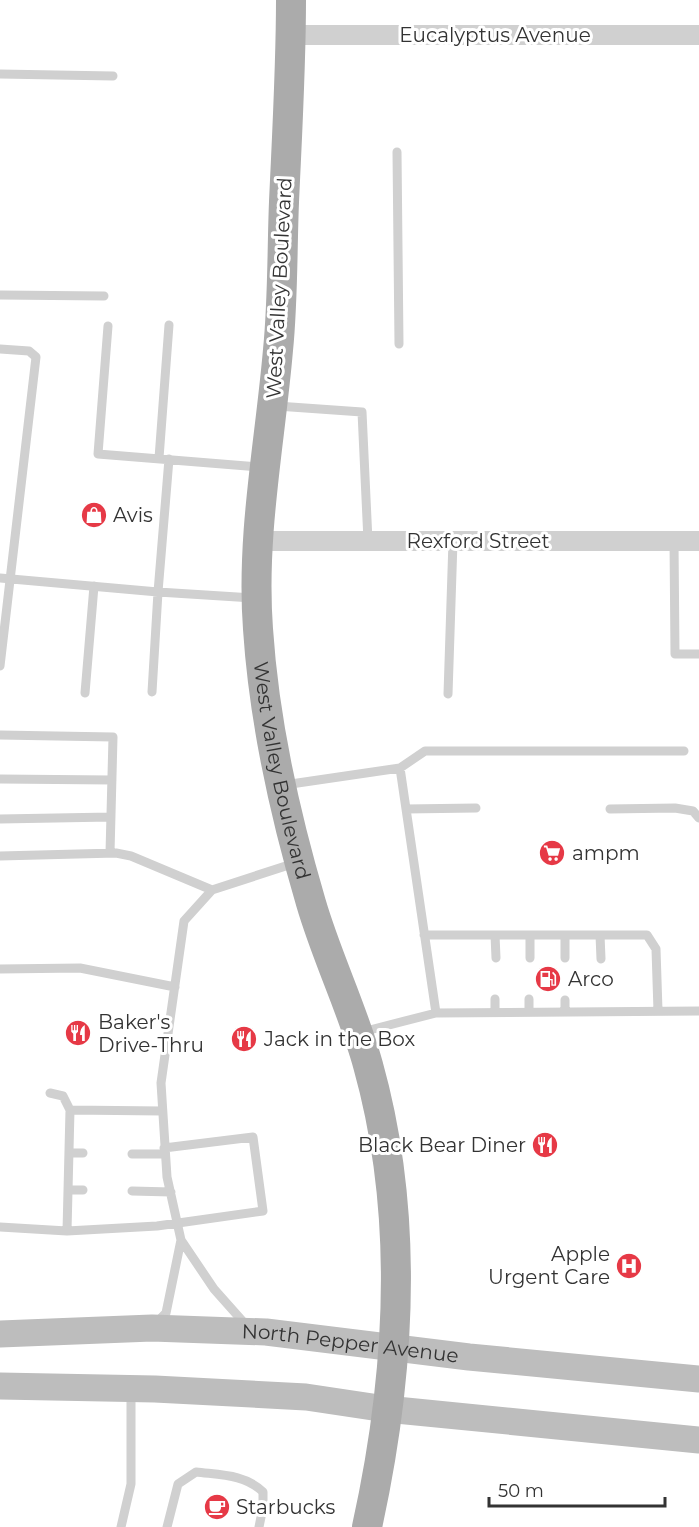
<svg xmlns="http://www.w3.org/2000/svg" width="699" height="1527" viewBox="0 0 699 1527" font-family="Montserrat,sans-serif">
  <rect width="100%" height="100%" fill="#fff"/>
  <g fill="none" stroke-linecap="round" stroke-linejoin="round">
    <path stroke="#d0d0d0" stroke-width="9" d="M0,74L113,76
      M397,152L399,344
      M0,295L104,296
      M108,326L98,454L260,467
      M0,349L29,351L36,357L0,666
      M277,406L362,412L368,541
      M159,458L169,325
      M169,459L158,592L253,598
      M674,541L675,654H699
      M0,578L158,592L152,692
      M85,693L94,586
      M448,694L453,541
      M0,735L113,737L110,853
      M400,768L436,1013
      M0,779L112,780
      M284,785L400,768L425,751H684
      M406,809L476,808
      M610,809L675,808L693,811L699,818
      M0,819L111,817
      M0,856L116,853L131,856L212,890
      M424,935H647L656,949L658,1011
      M495,935L496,958
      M530,935V958
      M565,935V958
      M600,935L601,959
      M0,969L80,968L175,987
      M495,999V1012
      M529,999V1012
      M565,1012V1000
      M362,1032L436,1013L699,1011
      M50,1093L63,1096L70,1110
      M162,1111L70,1110L67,1231L157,1226L263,1211L253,1137L164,1148
      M69,1153H83
      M132,1154H165
      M68,1190H83
      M132,1191L171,1192
      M0,1227L67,1231
      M157,1322L166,1313L181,1240
      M246,1325L214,1289L181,1240L167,1177L161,1083L184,921L212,890L295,863
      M121,1527L131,1484V1392
      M167,1527L178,1484L196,1472C219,1475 245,1474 263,1492V1507L259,1527"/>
    <path stroke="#d0d0d0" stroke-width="20" d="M291,35H699
      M258,541H699"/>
    <g stroke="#bdbdbd" stroke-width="27">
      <path id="s1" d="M0,1334L152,1328L266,1332L469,1357L699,1379"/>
      <path d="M0,1386L155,1389L306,1397L386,1409L699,1440"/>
    </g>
    <path stroke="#ababab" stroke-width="30" id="s2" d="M291,0C291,67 287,135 284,202C282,251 283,301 278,350C270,443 251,535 258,629C264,721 285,815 311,903C327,958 353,1010 368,1065C410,1215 400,1377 367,1527"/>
  </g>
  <defs>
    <g id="shop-disc" transform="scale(1.35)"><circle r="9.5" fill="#e63946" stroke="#fff"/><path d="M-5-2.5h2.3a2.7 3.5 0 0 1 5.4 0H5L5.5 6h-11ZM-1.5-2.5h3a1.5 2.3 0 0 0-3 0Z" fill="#fff"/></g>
    <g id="supermarket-disc" transform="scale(1.35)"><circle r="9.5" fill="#e63946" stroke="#fff"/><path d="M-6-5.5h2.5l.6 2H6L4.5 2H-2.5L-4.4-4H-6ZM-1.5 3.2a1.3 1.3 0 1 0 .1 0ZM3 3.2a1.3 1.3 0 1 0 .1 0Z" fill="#fff"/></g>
    <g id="fuel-disc" transform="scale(1.35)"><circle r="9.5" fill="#e63946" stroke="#fff"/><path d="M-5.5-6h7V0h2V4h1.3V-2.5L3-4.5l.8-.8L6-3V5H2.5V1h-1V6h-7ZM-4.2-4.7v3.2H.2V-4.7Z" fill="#fff"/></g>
    <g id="restaurant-disc" transform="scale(1.35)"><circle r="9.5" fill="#e63946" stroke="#fff"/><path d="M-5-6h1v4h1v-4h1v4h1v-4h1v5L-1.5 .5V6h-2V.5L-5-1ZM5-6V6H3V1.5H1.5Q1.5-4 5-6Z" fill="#fff"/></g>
    <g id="hospital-disc" transform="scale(1.35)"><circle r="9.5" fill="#e63946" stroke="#fff"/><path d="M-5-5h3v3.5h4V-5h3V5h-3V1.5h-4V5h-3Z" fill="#fff"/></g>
    <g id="cafe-disc" transform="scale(1.35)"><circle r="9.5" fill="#e63946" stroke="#fff"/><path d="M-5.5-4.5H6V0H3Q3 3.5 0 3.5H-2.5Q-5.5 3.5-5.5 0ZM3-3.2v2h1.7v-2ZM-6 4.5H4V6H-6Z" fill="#fff"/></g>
  </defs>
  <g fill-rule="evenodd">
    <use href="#shop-disc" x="94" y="515"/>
    <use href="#supermarket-disc" x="552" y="853"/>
    <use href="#fuel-disc" x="548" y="979"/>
    <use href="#restaurant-disc" x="78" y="1033"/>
    <use href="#restaurant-disc" x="244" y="1039"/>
    <use href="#restaurant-disc" x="545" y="1145"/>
    <use href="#hospital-disc" x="629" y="1266"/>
    <use href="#cafe-disc" x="217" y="1507"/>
  </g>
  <g text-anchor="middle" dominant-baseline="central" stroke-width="6" stroke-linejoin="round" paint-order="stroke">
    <g font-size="20" fill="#333" stroke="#fff">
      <text x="495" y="35">Eucalyptus Avenue</text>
      <text transform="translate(279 288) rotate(-87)">West Valley Boulevard</text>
      <text x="478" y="541">Rexford Street</text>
      <text stroke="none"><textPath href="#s2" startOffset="774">West Valley Boulevard</textPath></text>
      <text stroke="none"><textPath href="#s1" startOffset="351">North Pepper Avenue</textPath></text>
    </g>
    <g font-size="20" fill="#333" stroke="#fff" text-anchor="start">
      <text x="113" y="515">Avis</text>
      <text x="572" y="853">ampm</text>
      <text x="568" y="979">Arco</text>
      <text x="98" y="1022">Baker's<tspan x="98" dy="23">Drive-Thru</tspan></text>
      <text x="264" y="1039">Jack in the Box</text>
      <text x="526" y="1145" text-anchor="end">Black Bear Diner</text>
      <text x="610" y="1254" text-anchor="end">Apple<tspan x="610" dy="23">Urgent Care</tspan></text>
      <text x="236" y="1507">Starbucks</text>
    </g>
  </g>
  <path d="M489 1497v9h176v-9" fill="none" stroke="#333333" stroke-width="3"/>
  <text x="498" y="1497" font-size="18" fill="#333333" stroke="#ffffff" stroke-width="4.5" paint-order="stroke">50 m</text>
</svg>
